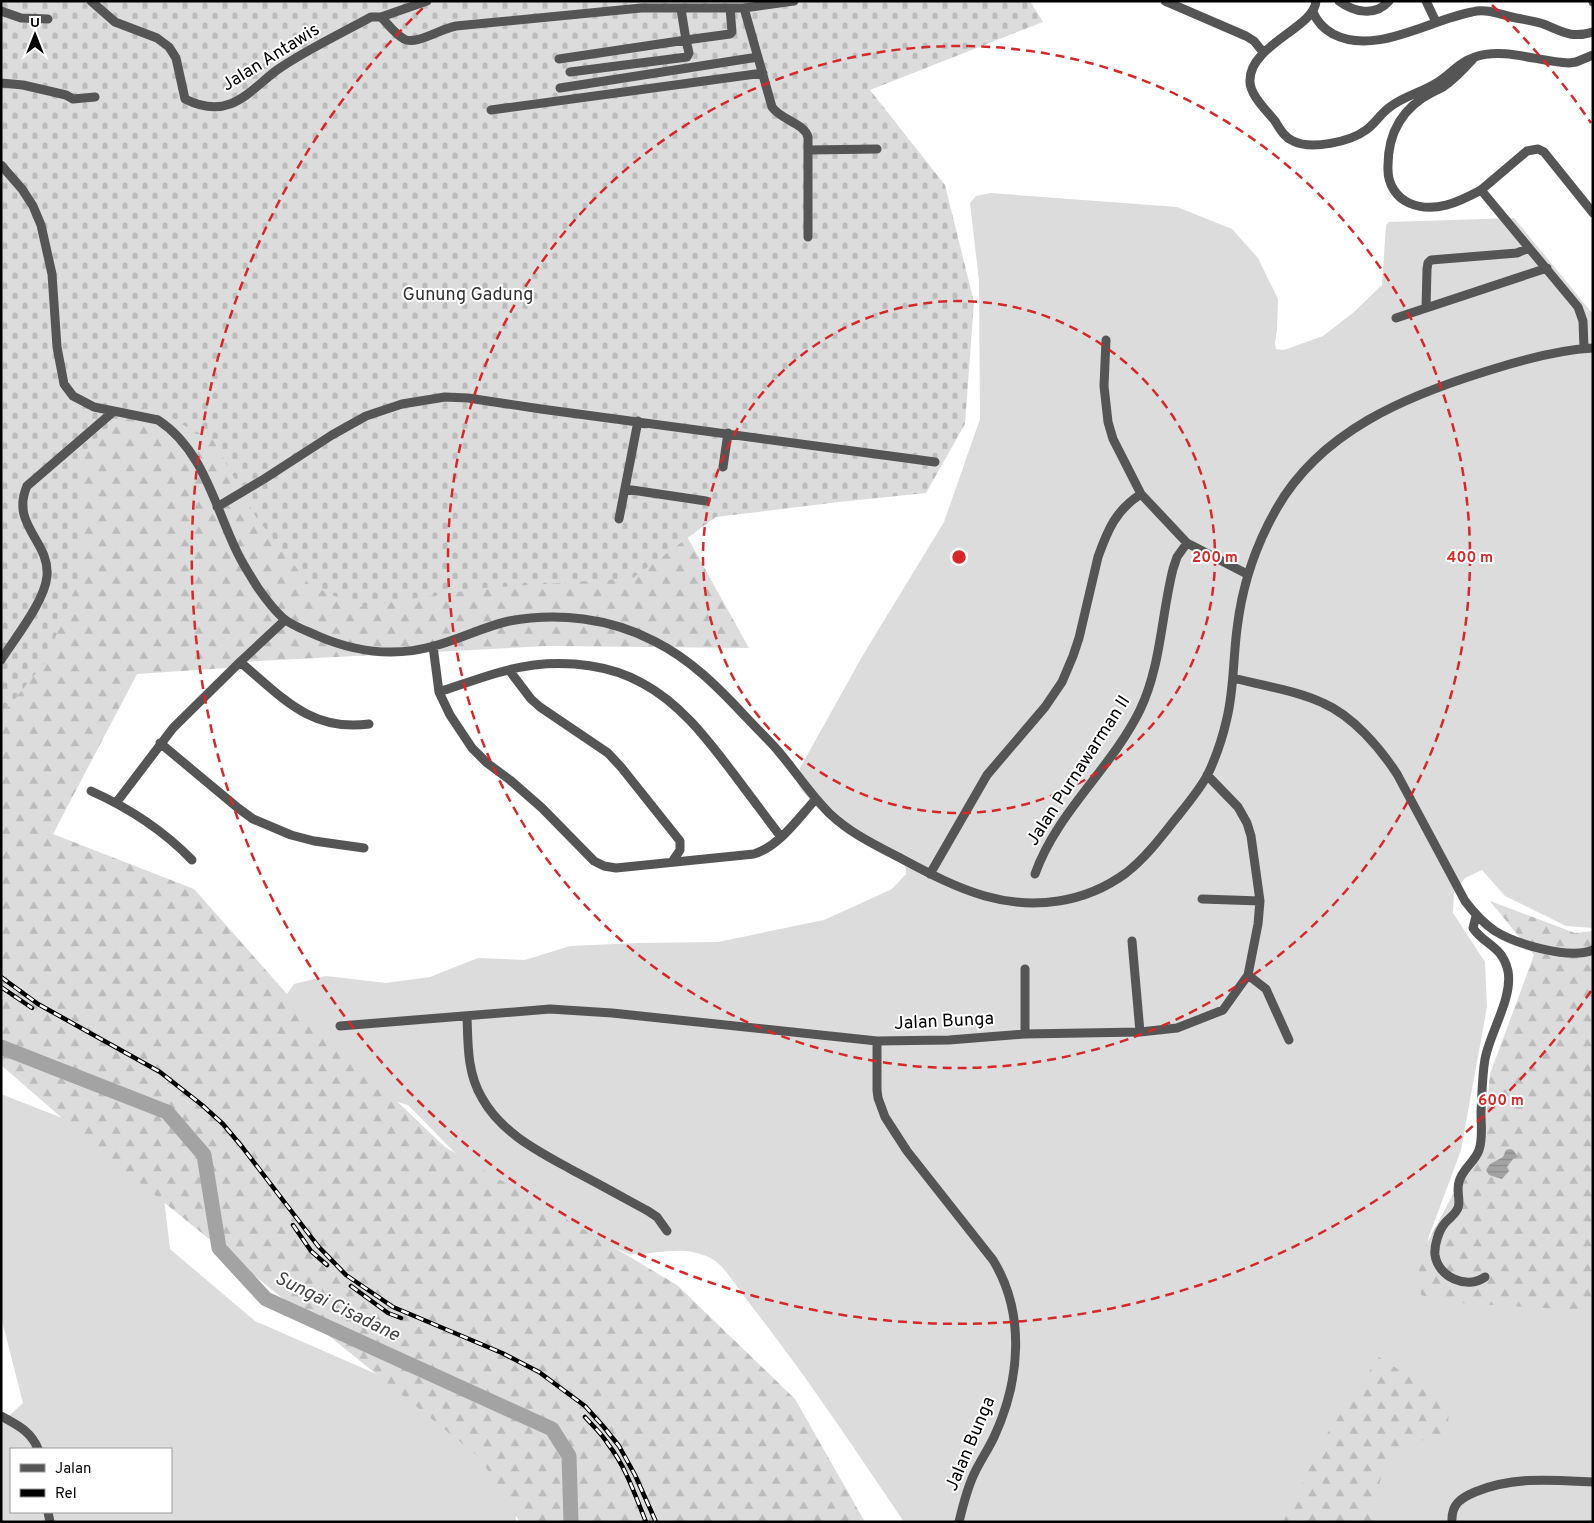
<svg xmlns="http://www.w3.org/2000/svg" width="1594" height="1523" viewBox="0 0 1594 1523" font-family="Overpass,sans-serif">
  <defs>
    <pattern id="forest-firs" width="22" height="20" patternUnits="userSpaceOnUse" patternTransform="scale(1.25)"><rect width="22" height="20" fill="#dcdcdc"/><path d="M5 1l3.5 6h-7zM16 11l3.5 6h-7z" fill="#bbb"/></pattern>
    <pattern id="cemetery-stones" width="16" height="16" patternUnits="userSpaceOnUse" patternTransform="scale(1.25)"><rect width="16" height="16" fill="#dcdcdc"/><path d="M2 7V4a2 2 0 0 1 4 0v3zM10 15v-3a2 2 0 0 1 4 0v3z" fill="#bbb"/></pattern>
    <pattern id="water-rules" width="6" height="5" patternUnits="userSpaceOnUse" patternTransform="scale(1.25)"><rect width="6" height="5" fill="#a3a3a3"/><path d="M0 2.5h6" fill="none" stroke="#8b8b8b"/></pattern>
  </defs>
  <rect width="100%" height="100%" fill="#fff"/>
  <path fill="#dcdcdc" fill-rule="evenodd" d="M991,193L1177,207L1232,229L1258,258L1278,299L1277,330L1275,343L1276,349L1284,350L1323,336L1354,312L1382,285L1386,225L1389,222L1514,218L1593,314V928L1566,926L1505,896L1482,870L1465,878L1454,892L1453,913L1485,962L1487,1007L1461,1150L1428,1239L1427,1260L1593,1298V1522H904C854,1448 805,1374 750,1304C742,1294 724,1266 714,1260C685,1243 660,1255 629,1254L519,1206L473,1171L408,1105L357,1090L282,1001L294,984L326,976L386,983L430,977L478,958L525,960L570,946L638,943L718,942L824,920L892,889L906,874V870L904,865L846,833L823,813L801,790L797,781L800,768L863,655L944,522L980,419L979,281L970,203L976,196Z
    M1,1094L159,1156L170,1249L255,1321L438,1401L515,1474L516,1522H1V1423L23,1403L1,1317ZM11,1449H171V1512H11Z"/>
  <path fill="url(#forest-firs)" d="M152,267L655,479L749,648L547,646L240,662L226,668L137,674L53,834L194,889L302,1011L445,1147L677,1285L795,1399L865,1522H520L480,1458L93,1145L1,1065V529Z
    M1490,901L1575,933L1593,931V1311L1445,1302L1421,1295L1418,1260L1484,1136L1490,1074L1534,955Z
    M1379,1357L1450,1403L1447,1432L1430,1439L1418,1441L1384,1467L1371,1514L1380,1522H1283L1325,1437Z"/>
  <path fill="url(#cemetery-stones)" d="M1,1H1030L1043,22L870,90L945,185L974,302L965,424L926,493L839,502L716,517L633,578L484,588L358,607L309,584L256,517L213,440L145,406L106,429L80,457V578L45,662L1,716Z"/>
  <path fill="url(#water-rules)" d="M1510,1149L1513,1150L1518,1157L1513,1159L1507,1167L1509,1171L1502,1179L1489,1175L1486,1170L1490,1164L1503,1157L1506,1150Z"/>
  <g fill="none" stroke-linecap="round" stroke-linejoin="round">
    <path stroke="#a3a3a3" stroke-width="15" d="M1,1047L167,1112L204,1155L219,1248L266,1299L552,1429L569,1456L571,1522"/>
    <path stroke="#555" stroke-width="9" d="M91,1L115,22L157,38L169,47L176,58L185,99C199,106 214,110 230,104C247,98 262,81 277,70C304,51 342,33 371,17H381C388,24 395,34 404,39C415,46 442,28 456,26L641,8H744L794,1
      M1165,1L1246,36L1254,41L1263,52
      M1316,1C1315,27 1250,45 1250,80C1249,94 1266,110 1275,121C1280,129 1284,137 1293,141C1311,150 1350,142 1366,130C1375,124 1381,113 1390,107C1404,96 1423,92 1438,82C1451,74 1459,62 1475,57C1504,47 1539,62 1569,63L1576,62L1593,55
      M1339,1C1354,12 1375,17 1389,1
      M1426,1L1436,22
      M1593,1V2
      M744,8L772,107C781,120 804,123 808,137V237
      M1,11L21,18L48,19
      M1313,12C1317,22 1324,29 1333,34C1375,56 1429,20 1472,12C1488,8 1501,15 1516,18C1526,20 1536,21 1546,25C1565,33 1572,38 1593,32
      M381,17L427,1
      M559,59L686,40L681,9
      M1473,59C1464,69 1455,79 1443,87C1440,89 1436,90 1433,92C1401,108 1387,135 1388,170C1388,184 1396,197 1409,203C1434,214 1459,202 1481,190
      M570,72L687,57L689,53L686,40L730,34L732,32L730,8
      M1,83L23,85L66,95L73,99L95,97
      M560,88L758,57
      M491,110L763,73
      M809,150L877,149
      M1,165L22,189L33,206L41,225L52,274L57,347L64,384L73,396L94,407L158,420C204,450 215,508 238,554C244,566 251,577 258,588C265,598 274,610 283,618C292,626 307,631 318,636C355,652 395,657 434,646C460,639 483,627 509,621C558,612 610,618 654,641C690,659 717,686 745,716C756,728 768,739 779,752C796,772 810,794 829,813C851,834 877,846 904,860C930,874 957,888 985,896C1034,910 1085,903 1126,873C1144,859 1159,840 1173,822C1185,807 1199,791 1208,774C1216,757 1223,736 1227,718C1234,689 1233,659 1237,629C1242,586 1255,546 1277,508C1321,431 1406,396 1487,371C1521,360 1557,350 1593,348
      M1426,308L1427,269L1428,263L1431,260L1517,253L1529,248
      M1396,318L1547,268
      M1106,340L1104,386L1108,422L1113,439L1141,494L1187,543L1247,574
      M1584,348L1583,321L1578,307L1481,190L1527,151L1538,149L1544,152L1593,213
      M723,467L728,433
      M625,489L706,501
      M217,507L264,479L332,435L366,416L402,404L445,397L468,398L541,409L935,462
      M619,519L638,421
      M433,646L439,692L450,715L472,748L487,763L510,780L542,808L594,861L604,866L616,868L754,854C780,846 798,818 816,799
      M1,660C15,638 45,601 47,576C50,541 10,525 27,486L114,411
      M240,662C281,696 310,732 369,724
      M509,670L531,699L540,707L608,753L621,767L680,841V850L672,862
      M1234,678C1263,686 1295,690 1323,703C1353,716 1380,748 1397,774L1465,901C1474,913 1483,923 1495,931C1516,944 1569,960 1593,950
      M439,692C470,682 502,669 534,665C570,661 610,665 642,683C680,703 707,739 733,773C749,794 765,816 781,837
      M160,743L238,808L253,819L291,835L314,841L364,848
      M91,791C129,808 163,830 192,860
      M116,803L173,728L240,662L285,620
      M930,874L987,775L1045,707L1062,682L1073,656L1079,638L1098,557C1108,529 1116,510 1141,494
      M1035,874C1057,812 1111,769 1140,710C1161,666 1161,617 1173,569L1177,557L1187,543
      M1202,899L1260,901
      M1476,916L1473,928C1484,945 1502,945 1508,971C1513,998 1490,1032 1485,1059C1482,1077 1482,1095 1481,1112C1481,1125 1483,1139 1479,1150C1475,1162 1462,1169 1459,1182C1456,1191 1461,1201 1458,1208C1455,1215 1449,1218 1445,1223C1439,1230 1434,1245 1435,1255C1438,1277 1467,1290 1485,1277
      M1132,941L1140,1032
      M1025,969V1034
      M1248,975L1266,989L1289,1040
      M467,1016C468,1044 467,1073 482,1098C502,1134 540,1152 574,1171C599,1184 624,1198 648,1211L657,1217L667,1231
      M340,1026L550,1009L612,1013L877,1041
      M1,1416C17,1425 31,1431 38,1449
      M48,1512L50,1522
      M959,1522C963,1505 967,1489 974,1474C980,1461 988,1450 994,1437C1020,1381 1026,1314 993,1260L907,1151L885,1117L878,1098L877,1090V1041L949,1040L1025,1034L1140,1032L1177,1028L1223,1010L1248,975L1258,924L1260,901L1251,836L1247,823L1238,807L1207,775
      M1452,1522C1451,1504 1461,1498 1475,1492C1513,1476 1553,1480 1593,1482"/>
    <g stroke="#000" stroke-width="4.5">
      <path id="rail" d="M1,977L38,1004L160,1072L202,1105L223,1124L243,1148L318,1246L346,1275L393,1307L502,1353L539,1372L585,1406L603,1426L619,1446L635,1475L656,1522
        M1,987L32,1008
        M293,1225L311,1251L327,1265
        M351,1286L388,1313L401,1318
        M585,1417C593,1426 602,1434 608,1444C626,1467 635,1495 646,1522"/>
    </g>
    <use href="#rail" stroke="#fff" stroke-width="2.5" stroke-dasharray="8" stroke-linecap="butt"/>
  </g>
  <g fill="none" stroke="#d62828" stroke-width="2.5" stroke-dasharray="9 6">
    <circle cx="959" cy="557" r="256"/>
    <circle cx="959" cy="557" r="511"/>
    <path d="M1591 991A767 767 0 1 1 426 5M1492 5A767 767 0 0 1 1591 123"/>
  </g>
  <g text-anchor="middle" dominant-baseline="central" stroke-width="4" stroke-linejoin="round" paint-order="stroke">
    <g font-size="18" fill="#000" stroke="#fff">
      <text transform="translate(271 58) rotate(-32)">Jalan Antawis</text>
      <text transform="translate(1079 771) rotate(-57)">Jalan Purnawarman II</text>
      <text transform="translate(944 1022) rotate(-3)">Jalan Bunga</text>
      <text transform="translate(971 1444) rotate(-67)">Jalan Bunga</text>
    </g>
    <g font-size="18" fill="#333" stroke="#fff">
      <text x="468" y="295">Gunung Gadung</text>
    </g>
    <g font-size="19" font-style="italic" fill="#444" stroke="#fff">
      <text transform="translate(337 1307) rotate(26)">Sungai Cisadane</text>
    </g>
  </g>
  <circle cx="959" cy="557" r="8" fill="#d62828" stroke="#fff" stroke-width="2.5"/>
  <g font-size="15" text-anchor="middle" font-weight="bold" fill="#d62828" stroke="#fff" stroke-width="4" stroke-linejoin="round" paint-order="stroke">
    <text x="1215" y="562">200 m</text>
    <text x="1470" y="562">400 m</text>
    <text x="1501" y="1105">600 m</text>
  </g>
  <rect width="1594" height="1523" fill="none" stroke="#000000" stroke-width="5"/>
  <rect x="10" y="1448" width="162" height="65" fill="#ffffff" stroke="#999999"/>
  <rect x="20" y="1464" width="25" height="8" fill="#555555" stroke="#999999"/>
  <text x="55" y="1473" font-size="15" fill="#000000">Jalan</text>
  <rect x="20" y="1489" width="25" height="8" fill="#000000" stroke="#999999"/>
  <text x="55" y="1498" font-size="15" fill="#000000">Rel</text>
  <g transform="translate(35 35)" stroke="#ffffff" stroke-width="4" paint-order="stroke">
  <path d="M0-4L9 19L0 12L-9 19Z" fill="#000000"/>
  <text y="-8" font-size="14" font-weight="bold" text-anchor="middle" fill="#000000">U</text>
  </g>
</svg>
